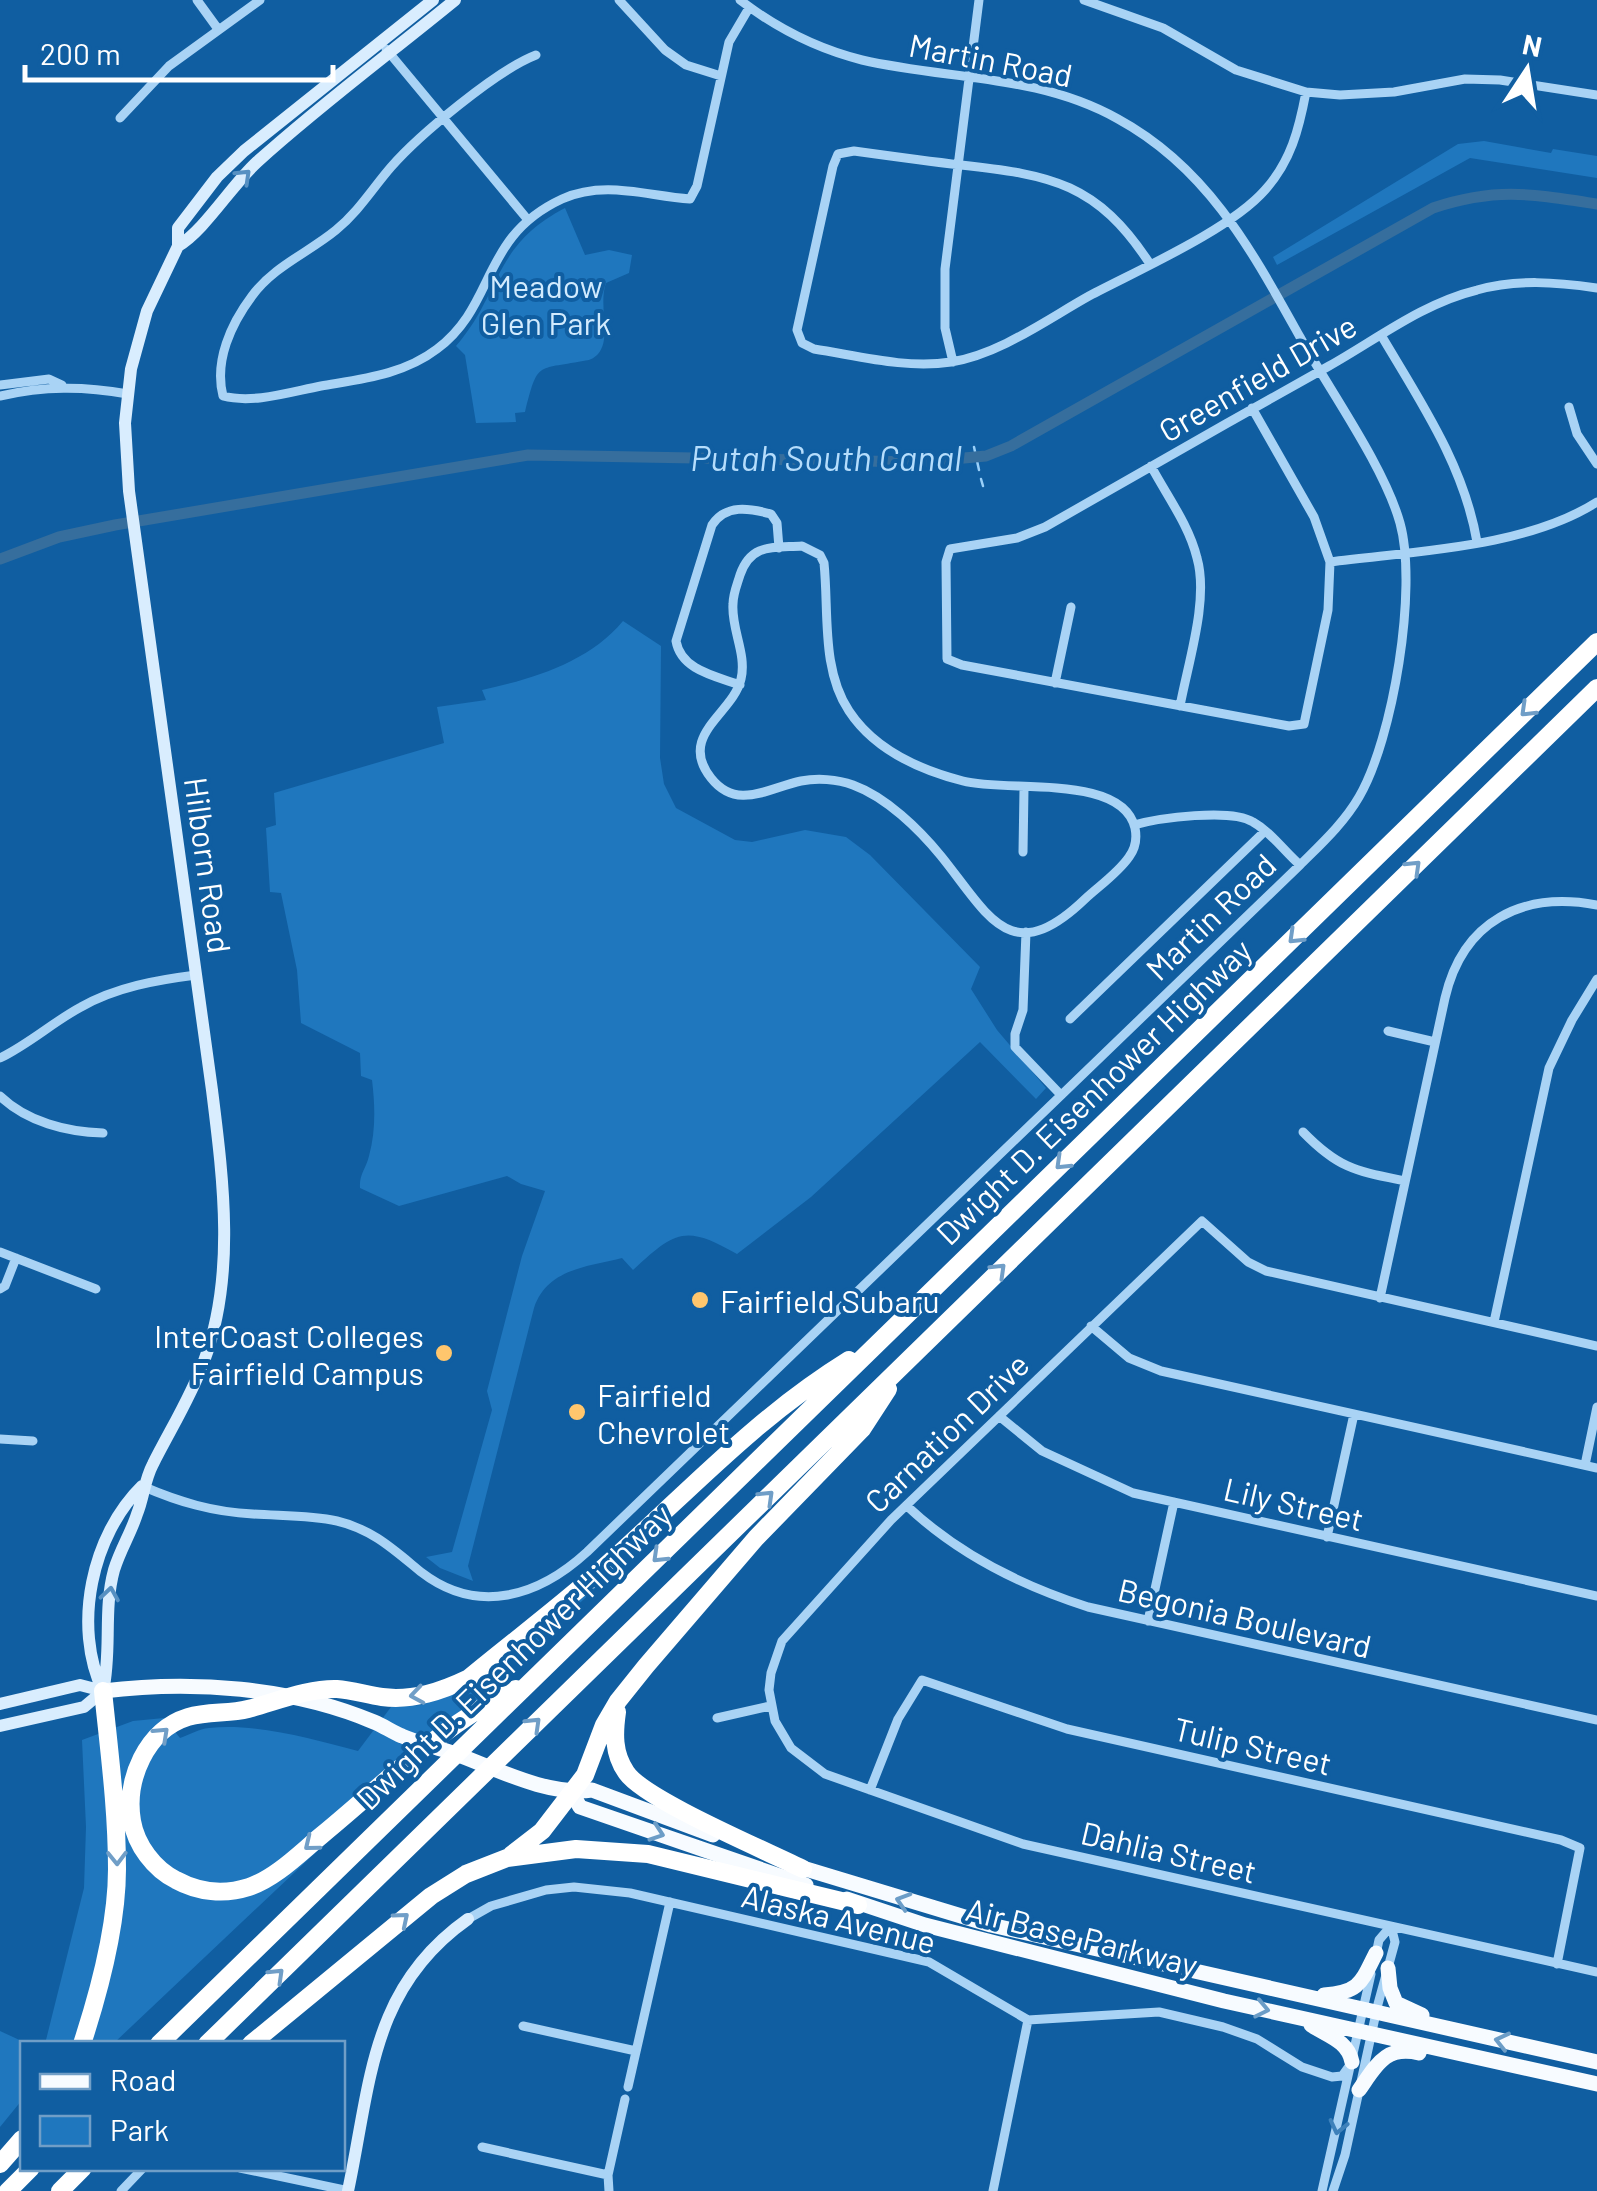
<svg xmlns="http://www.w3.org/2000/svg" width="1597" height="2191" viewBox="0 0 1597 2191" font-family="Barlow,sans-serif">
  <rect width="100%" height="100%" fill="#105ea1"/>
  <path fill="#1f77be" d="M1484,141L1551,153L1553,149L1597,156V178L1470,158L1277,265L1273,257L1458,144Z
    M565,208L585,255L609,250L632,255L629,273L606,283C598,305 612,338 598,354C593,359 590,360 583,361C536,370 538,361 525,412L515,413L516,422L476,423L465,355L456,346C502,293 492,246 565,208Z
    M623,621L661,646L660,758L664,784L676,808L735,840L752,842L805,830L846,837L870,855L980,967L971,989L997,1030L1046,1088L1036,1099L980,1042L811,1197L737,1254C685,1224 675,1231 633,1270L622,1258C586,1267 547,1269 534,1308L468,1566L473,1581L440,1568L426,1557L452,1552L492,1410L487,1391L522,1256L545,1191L521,1184L507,1176L399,1206L360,1188C359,1174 366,1169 369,1156C376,1131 375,1105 372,1080L361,1076L360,1053L301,1023L297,970L281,893L270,892L266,828L276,825L274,793L444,743L437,707L486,700L482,690C533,679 589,662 623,621Z
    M601,1583L114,2043L45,2044L84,1888L86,1827L82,1740L133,1721L164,1718L180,1738C189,1735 199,1729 209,1728C257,1723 312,1739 358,1751L391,1707L421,1705L472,1685Z
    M0,2031L26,2043L22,2044V2100L0,2127Z"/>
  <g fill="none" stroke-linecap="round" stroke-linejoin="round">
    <path stroke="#9ad0f9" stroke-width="2.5" d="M974,447L979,470
      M981,479L983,486"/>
    <path stroke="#366e9d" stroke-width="11" d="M0,559L59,537L115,525L528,455L920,462L986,456L1011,446L1433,208C1497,187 1532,194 1597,204"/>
    <path stroke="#a9d3f5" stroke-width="9" d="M197,0L218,29
      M619,0L665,50L686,65L721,76
      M1084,0L1163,28L1236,70L1306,92L1340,95L1394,92L1465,79L1500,80L1597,95
      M386,49L528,220
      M536,55C497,70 419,135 391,167C372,189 359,211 336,230C308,253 274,266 252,296C231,324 214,361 223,396C253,404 290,392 321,386C361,379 403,375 437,349C497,304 480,237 562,199C605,180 646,196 690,199L697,186L729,42L749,8
      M120,118L169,66L260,0
      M1150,264C1097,183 1052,175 961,165C926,161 890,156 854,151L838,154L833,166L797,330L802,343L814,349C859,356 906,369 951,362C1000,354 1046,320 1089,296C1138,270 1230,230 1265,190C1291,161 1299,129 1306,92
      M1381,335C1420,401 1464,465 1477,542
      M953,362L945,328V269L979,0
      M0,385L49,379L62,385
      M0,396C44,386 83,386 128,394
      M1569,407L1577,434L1597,464
      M1252,408L1314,517L1330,562L1328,610L1304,724L1289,726L962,665L947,659L946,562L950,549L1017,538L1045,527C1139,473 1234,419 1329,366C1377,339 1423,303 1477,290C1517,279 1556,282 1597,288
      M1151,466C1167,496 1189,525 1197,558C1209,600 1188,663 1180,706
      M802,546L820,555L824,563C829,611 821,669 849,711C874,749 920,770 963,781C1008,793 1122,773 1135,828C1137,838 1135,849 1129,857C1118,873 1099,886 1085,899C1010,971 988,914 941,856C919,829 886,797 853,785C837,779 817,778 801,781C768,788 737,811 711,778C677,735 733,714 741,679C747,654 731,629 733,604C733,594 737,585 740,575C751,543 773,548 802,546Z
      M1330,562C1413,551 1525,548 1597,502
      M1055,683L1071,607
      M740,685C715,676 681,670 676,641L712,525C726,504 749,508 771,514L777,523L779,548
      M1134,825C1159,818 1231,808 1253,822C1271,832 1284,851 1300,865
      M1023,852L1024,789
      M1026,932L1023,1010L1015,1034V1047L1060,1094
      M1070,1019L1265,831
      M1388,1031L1435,1042
      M0,1058C29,1044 53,1022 81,1007C116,987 157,980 196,975
      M0,1096C27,1122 67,1132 103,1133
      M1303,1132C1339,1169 1356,1171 1405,1181
      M0,1252L96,1289
      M0,1289L5,1286L16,1258
      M1380,1298L1445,998C1463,921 1522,891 1597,905
      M1494,1322L1549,1068L1572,1020L1597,979
      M1091,1326L1129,1358L1161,1371L1597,1468
      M1597,1346L1266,1271L1248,1262L1202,1221L891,1520L782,1641L771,1673L769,1690L775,1721L791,1748L825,1774L1023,1844L1597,1972
      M999,1416L1042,1451L1133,1493L1597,1596
      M0,1439L33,1441
      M1585,1465L1597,1407
      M142,1486C179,1502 213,1512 253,1514C281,1516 310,1515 337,1521C372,1529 394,1550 421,1572C478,1616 539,1596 587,1552L1300,865C1321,844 1344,823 1359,797C1393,739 1418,588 1400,523C1384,466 1330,391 1300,337C1252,251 1208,168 1118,119C1038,74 949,80 862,60C818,49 775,27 740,0
      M907,1506C957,1553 1022,1586 1088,1607L1597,1720
      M1327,1537L1354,1414
      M1148,1621L1174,1502
      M717,1718L770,1706
      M870,1790L898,1719L922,1680L1067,1729L1561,1840L1580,1848L1557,1964
      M468,1919L491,1906L546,1890L574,1887L630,1893L929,1962L1028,2020L1159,2012L1223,2027L1257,2039L1302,2067L1332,2077L1342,2076L1352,2062
      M1376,1954L1379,1940L1391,1926
      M523,2026L636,2051
      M628,2087L670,1902
      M482,2147L608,2175
      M240,2168L349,2191
      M121,2191L143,2168
      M609,2191L608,2175L625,2099
      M993,2191L1028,2020
      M1322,2191L1371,1974
      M1333,2191L1345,2155L1378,2004L1395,1942L1391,1926"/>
    <path stroke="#d9edfe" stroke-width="12" d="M178,246C204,231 231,186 257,162C320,105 389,54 455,0
      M103,1691C112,1651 103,1610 114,1570C120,1550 131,1533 137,1514C144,1497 144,1481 153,1464C170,1430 191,1397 204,1361C236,1276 223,1178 212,1090L129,491L125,423L131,369L147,311L178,246V228L217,177L244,151L433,0
      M103,1691C72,1626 92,1535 142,1486
      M0,1704L80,1685L103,1691
      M0,1726L84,1707L103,1691
      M348,2191C371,2083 370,1988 468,1919"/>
    <path stroke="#f7fbff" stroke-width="15" d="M103,1691C192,1680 291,1687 374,1722C384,1726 392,1732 402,1736C418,1743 436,1747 453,1753C495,1768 546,1796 592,1790L713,1835
      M572,1793L580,1807L806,1885
      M796,1866L991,1925L1597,2062
      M847,1899L925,1925L1224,2001L1597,2084
      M1388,1968L1390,1988L1396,2003L1422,2015
      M1324,1995C1360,1992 1361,1983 1376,1953
      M1311,2025C1328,2036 1348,2041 1352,2062
      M1359,2090C1376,2066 1385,2045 1419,2053"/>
    <path stroke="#fff" stroke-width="18" d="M516,1689C444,1723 384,1784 322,1835C300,1853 276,1878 249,1887C224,1895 198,1892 176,1880C154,1869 136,1845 132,1821C125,1780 146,1730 188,1717C208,1711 229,1714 248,1709C275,1702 309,1688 337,1689C352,1690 367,1695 382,1697C413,1701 442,1691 469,1678C516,1639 566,1602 611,1561C690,1490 757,1417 849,1360
      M617,1712C614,1733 613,1753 626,1772C643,1799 767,1851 803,1869
      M511,1855L542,1831L585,1775L604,1725L618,1701L646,1666L756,1538L862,1429L888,1389
      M82,2044C100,1989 117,1926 117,1869C117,1809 109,1750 103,1691
      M159,2044L1597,642
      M207,2044L1597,688
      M251,2044L431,1896L466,1874L507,1858L576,1849L648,1854L858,1905
      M0,2164L22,2139
      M8,2191L31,2168
      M60,2191L83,2168"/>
  </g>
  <defs><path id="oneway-chevron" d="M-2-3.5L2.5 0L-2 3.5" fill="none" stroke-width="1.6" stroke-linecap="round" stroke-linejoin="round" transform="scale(2.5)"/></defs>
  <g stroke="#5690c2">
    <use href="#oneway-chevron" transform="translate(244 176) rotate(-44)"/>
    <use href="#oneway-chevron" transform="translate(110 1594) rotate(-81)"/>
  </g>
  <g stroke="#709ec7">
    <use href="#oneway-chevron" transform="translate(1527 710) rotate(136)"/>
    <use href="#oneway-chevron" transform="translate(1414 867) rotate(-44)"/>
    <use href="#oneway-chevron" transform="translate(1295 937) rotate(136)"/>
    <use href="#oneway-chevron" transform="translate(1062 1163) rotate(136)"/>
    <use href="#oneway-chevron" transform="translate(999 1270) rotate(-44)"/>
    <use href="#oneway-chevron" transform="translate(767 1497) rotate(-44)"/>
    <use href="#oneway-chevron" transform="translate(659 1556) rotate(136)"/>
    <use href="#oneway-chevron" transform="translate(417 1695) rotate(171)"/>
    <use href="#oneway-chevron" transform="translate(534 1724) rotate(-44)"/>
    <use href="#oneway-chevron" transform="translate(162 1734) rotate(-43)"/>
    <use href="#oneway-chevron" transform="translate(311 1844) rotate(141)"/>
    <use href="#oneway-chevron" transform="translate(117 1858) rotate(89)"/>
    <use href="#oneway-chevron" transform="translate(402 1919) rotate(-40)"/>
    <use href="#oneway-chevron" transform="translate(277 1975) rotate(-44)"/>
  </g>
  <g stroke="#6c9dc7">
    <use href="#oneway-chevron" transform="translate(657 1833) rotate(19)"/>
    <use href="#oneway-chevron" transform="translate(903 1901) rotate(-163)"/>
    <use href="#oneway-chevron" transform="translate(1262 2009) rotate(12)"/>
    <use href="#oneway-chevron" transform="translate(1502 2041) rotate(-167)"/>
  </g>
  <use stroke="#3e81ba" href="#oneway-chevron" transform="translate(1338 2127) rotate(103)"/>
  <g fill="#ffc66d" stroke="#105ea1" stroke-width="4">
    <circle cx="700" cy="1300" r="10"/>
    <circle cx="444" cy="1353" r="10"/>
    <circle cx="577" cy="1412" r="10"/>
  </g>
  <g text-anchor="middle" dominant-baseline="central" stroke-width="8" stroke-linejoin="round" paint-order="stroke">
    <g font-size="32" fill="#fff" stroke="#105ea1">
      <text transform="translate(991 59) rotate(11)">Martin Road</text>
      <text transform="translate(1257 377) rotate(-30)">Greenfield Drive</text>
      <text transform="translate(209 865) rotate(82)">Hilborn Road</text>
      <text transform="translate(1210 916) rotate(-44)">Martin Road</text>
      <text transform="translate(1093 1091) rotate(-44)">Dwight D. Eisenhower Highway</text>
      <text transform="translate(946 1432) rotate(-44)">Carnation Drive</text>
      <text transform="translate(1294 1503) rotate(13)">Lily Street</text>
      <text transform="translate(1245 1617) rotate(13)">Begonia Boulevard</text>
      <text transform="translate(513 1656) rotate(-44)">Dwight D. Eisenhower Highway</text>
      <text transform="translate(1253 1745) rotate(13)">Tulip Street</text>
      <text transform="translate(1169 1851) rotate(13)">Dahlia Street</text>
      <text transform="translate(839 1918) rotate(14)">Alaska Avenue</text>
      <text transform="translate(1082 1936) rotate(14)">Air Base Parkway</text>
    </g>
    <g font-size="32" fill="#d2ebfe" stroke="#105ea1">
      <text x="546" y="285">Meadow<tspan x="546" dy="37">Glen Park</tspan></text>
    </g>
    <g font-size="32" fill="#fff" stroke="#105ea1" text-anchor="start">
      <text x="720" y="1300">Fairfield Subaru</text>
      <text x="424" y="1335" text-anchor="end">InterCoast Colleges<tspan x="424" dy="37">Fairfield Campus</tspan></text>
      <text x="597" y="1394">Fairfield<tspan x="597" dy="37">Chevrolet</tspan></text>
    </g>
    <g font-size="35" font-style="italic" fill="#b5ddfc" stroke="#105ea1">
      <text x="826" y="457">Putah South Canal</text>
    </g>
  </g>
  <rect x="20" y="2041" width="325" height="130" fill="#105ea1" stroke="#709ec7" stroke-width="2.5"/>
  <rect x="40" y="2074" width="50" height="15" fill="#f7fbff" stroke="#709ec7" stroke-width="2.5"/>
  <text x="110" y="2091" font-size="30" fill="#ffffff">Road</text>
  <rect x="40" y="2116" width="50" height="30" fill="#1f77be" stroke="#709ec7" stroke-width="2.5"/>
  <text x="110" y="2141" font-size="30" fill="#ffffff">Park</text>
  <g transform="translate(1527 70) rotate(12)" stroke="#105ea1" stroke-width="8" paint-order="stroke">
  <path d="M0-8L18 38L0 25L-18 38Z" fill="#ffffff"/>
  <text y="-15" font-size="28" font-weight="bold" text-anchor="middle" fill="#ffffff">N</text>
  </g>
  <path d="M25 65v15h308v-15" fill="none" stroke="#ffffff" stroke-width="5"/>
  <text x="40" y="65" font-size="30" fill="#ffffff" stroke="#105ea1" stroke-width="8" paint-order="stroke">200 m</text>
</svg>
